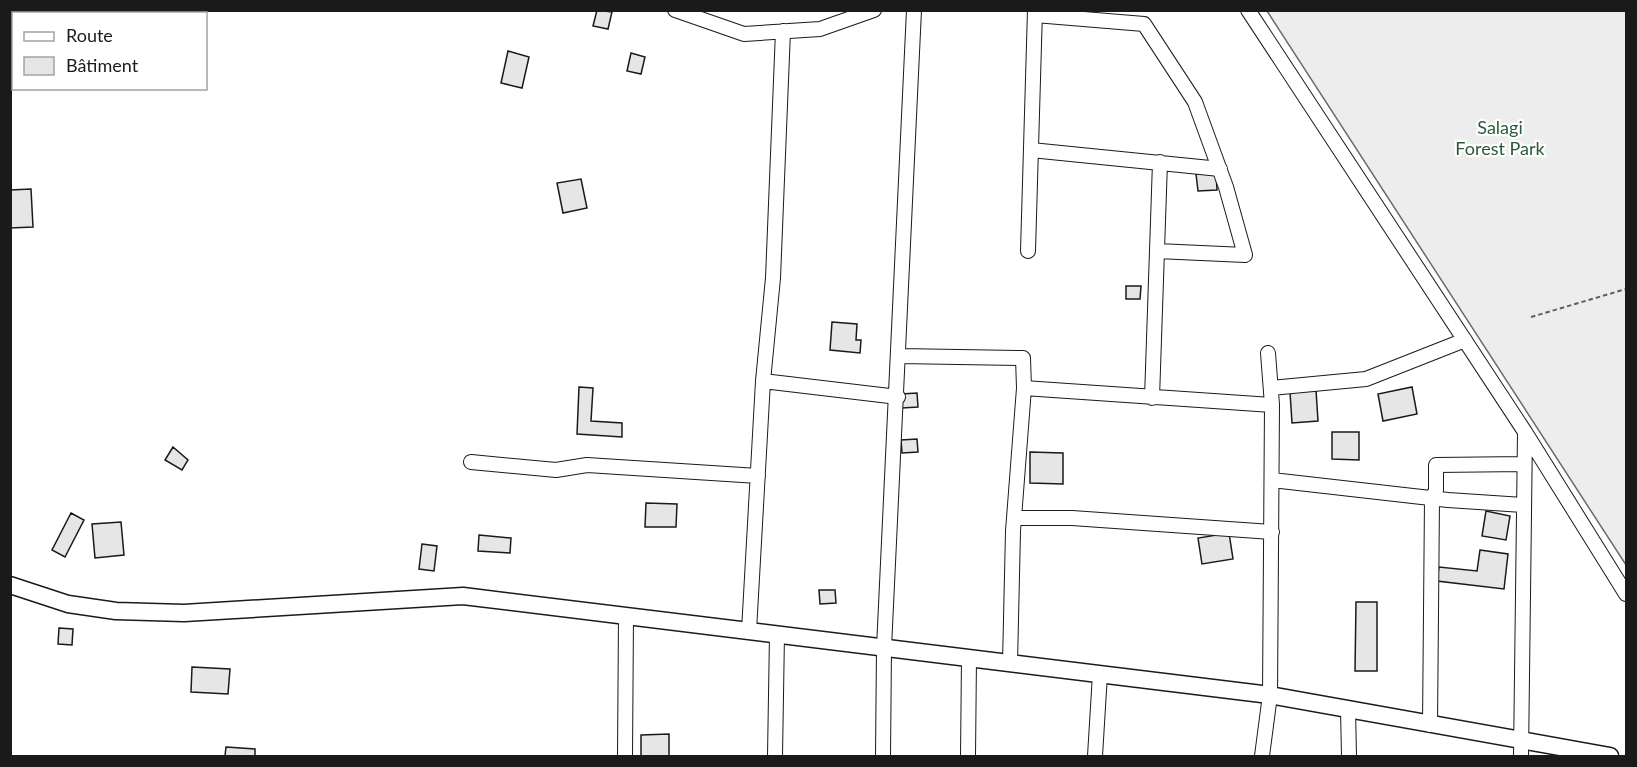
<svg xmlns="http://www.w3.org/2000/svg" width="1637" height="767" viewBox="0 0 1637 767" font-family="Lato,sans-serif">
  <rect width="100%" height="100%" fill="#fff"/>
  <path fill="#ededed" stroke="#6a6a6a" stroke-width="1.5" d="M1267,11H1626V565Z"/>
  <path fill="#e6e6e6" stroke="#1a1a1a" stroke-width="1.5" d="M597,10L612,12L608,29L593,26Z
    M508,51L529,57L522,88L501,83Z
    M631,53L645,57L641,74L627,71Z
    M1216,172L1217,190L1198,191L1196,174Z
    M581,179L587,208L563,213L557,183Z
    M31,189L33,227L10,228V190Z
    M1126,286H1141L1140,299H1126Z
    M832,322L857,324L856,340H861L860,353L830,350Z
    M579,387L593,388L591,421L622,423V437L577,434Z
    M1412,387L1417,414L1383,421L1378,394Z
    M1316,390L1318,421L1292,423L1290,392Z
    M917,393L918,407L902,408L901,394Z
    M1332,432H1359V460L1332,459Z
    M917,439L918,452L902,453L901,440Z
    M173,447L188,460L182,470L165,460Z
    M1030,452L1063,453V484L1030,483Z
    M646,503L677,504L676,527H645Z
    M1486,511L1510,516L1506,540L1482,536Z
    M71,513L84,520L65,557L52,550Z
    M121,522L124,555L95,558L92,524Z
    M1229,533L1233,559L1202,564L1198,538Z
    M479,535L511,538L510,553L478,551Z
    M422,544L437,546L434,571L419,569Z
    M1480,550L1508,554L1504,589L1437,581L1439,567L1477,571Z
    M819,590H835L836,603L820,604Z
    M1356,602H1377V671H1355Z
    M59,628L73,629L72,645L58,644Z
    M192,667L230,669L228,694L191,692Z
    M669,734V756H641V735Z
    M226,747L255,749V756H225Z"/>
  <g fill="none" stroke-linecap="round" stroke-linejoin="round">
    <g stroke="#1a1a1a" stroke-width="16">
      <path id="minor" d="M675,10L744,34L820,29L874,10
        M1248,10L1525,432L1626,594
        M1035,15L1144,24L1195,102L1226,187L1245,255L1157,251
        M1031,150L1220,169
        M1028,251L1035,10
        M899,356L1023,358L1024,388L1013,531L1010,663
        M763,381L898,397
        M1024,388L1272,405
        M1271,388L1366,379L1465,340
        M1152,398L1160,162
        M471,462L556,470L587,465L758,476
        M1272,480L1448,500L1523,505
        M1015,518H1072L1272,532
        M749,631L763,381L773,278L783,31
        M1348,709L1349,756
        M1430,725L1432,499L1436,490V465L1524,464
        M625,756L626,616
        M775,756L777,634
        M883,756L884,648L914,10
        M968,756L969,658
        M1095,756L1100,674
        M1262,756L1270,695L1272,405L1268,353
        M1521,756L1525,432"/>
    </g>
    <g stroke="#1a1a1a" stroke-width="19">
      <path id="tertiary" d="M10,585L68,604L116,611L184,613L463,596L1270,695L1610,756"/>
    </g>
    <path stroke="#5f5f5f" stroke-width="2" stroke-dasharray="4.5 3" stroke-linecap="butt" d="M1531,317L1626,289"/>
    <use href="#minor" stroke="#fff" stroke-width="14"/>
    <use href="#tertiary" stroke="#fff" stroke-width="16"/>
  </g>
  <g text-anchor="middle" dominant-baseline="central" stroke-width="4.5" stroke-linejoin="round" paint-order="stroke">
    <g font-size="18" fill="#2b5a34" stroke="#fff">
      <text x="1500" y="127">Salagi<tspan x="1500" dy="21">Forest Park</tspan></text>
    </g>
  </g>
  <rect width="1637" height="767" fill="none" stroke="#1a1a1a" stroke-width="24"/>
  <rect x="12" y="12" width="195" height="78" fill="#ffffff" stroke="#a3a3a3" stroke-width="1.5"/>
  <rect x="24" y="32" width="30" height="9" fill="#ffffff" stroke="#a3a3a3" stroke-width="1.5"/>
  <text x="66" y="42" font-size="18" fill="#1a1a1a">Route</text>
  <rect x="24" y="57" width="30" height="18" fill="#e6e6e6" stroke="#a3a3a3" stroke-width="1.5"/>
  <text x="66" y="72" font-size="18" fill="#1a1a1a">Bâtiment</text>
</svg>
